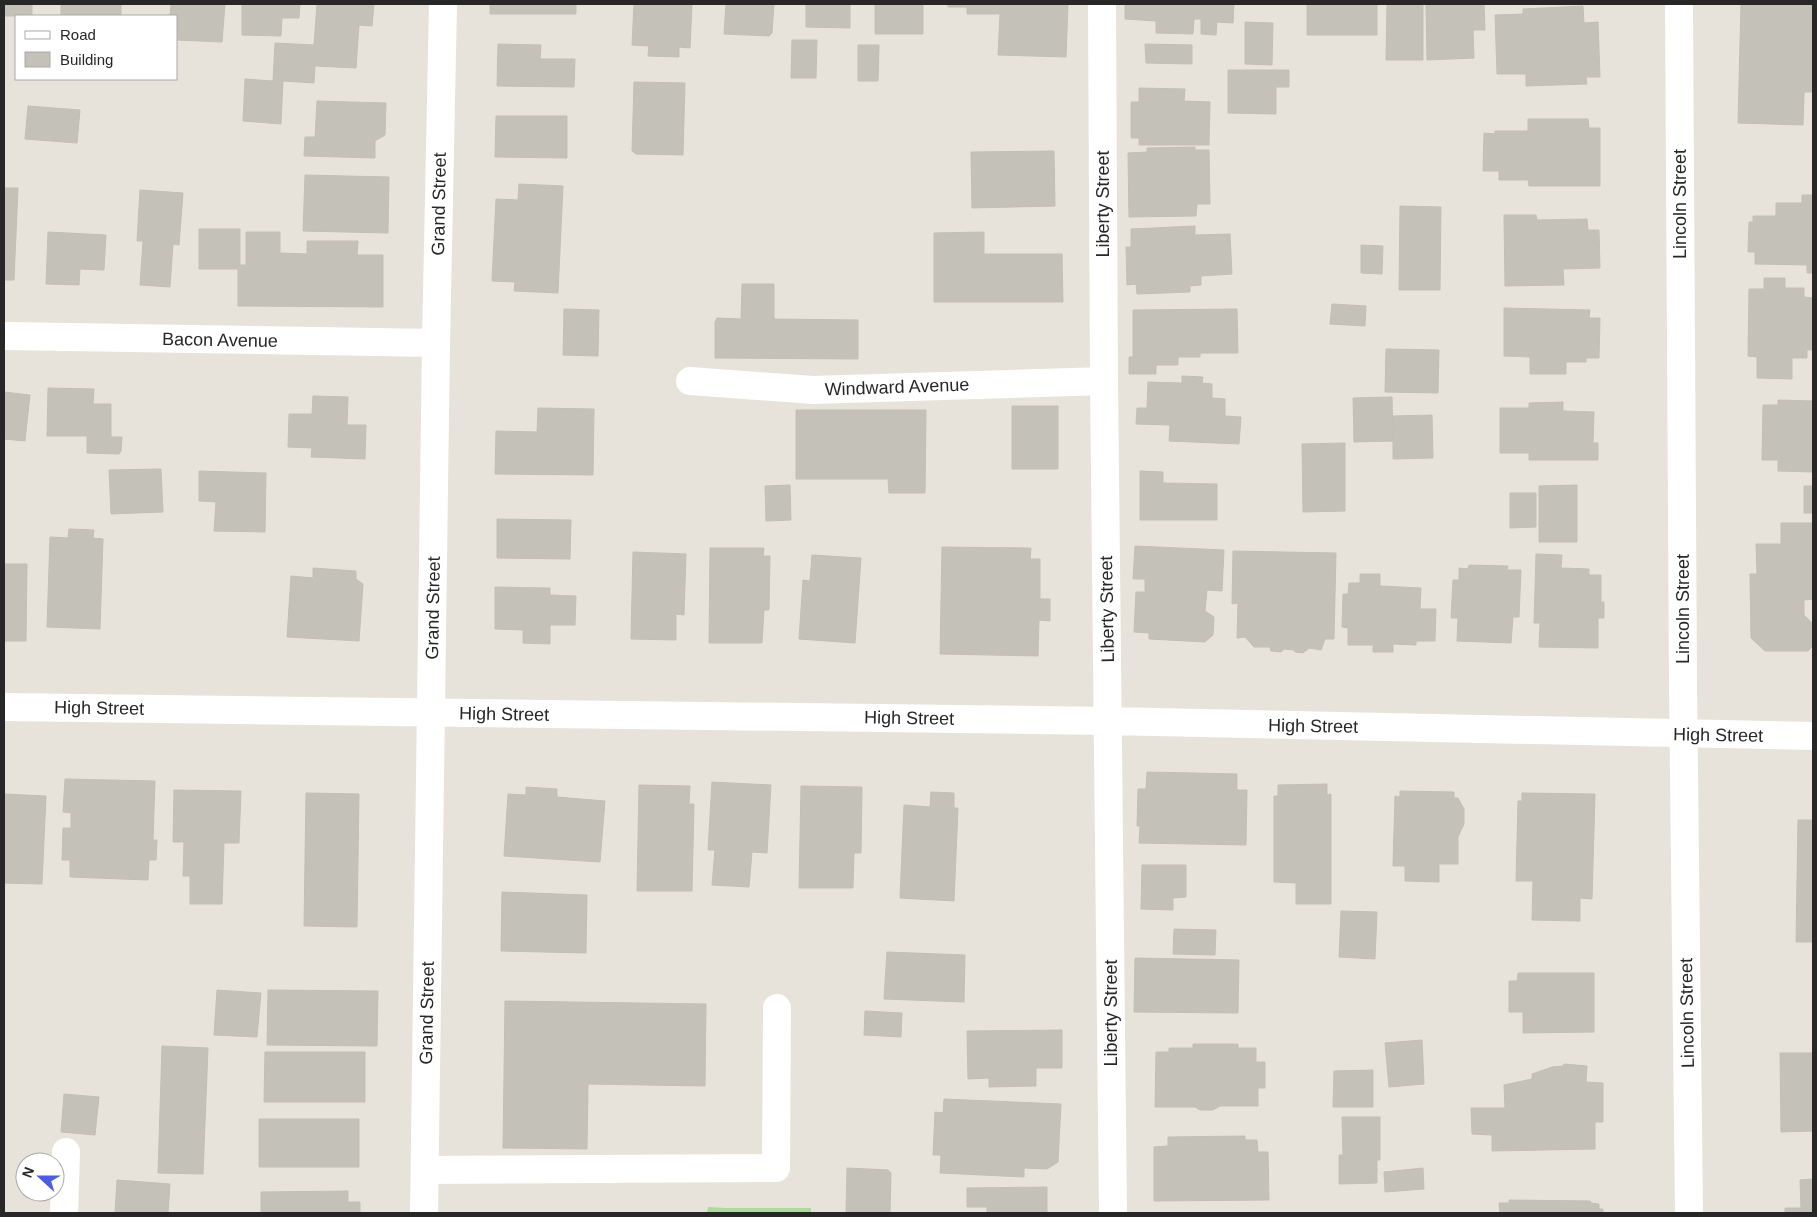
<svg xmlns="http://www.w3.org/2000/svg" width="1817" height="1217" viewBox="0 0 1817 1217" font-family="Helvetica,sans-serif">
  <rect width="100%" height="100%" fill="#e8e3da"/>
  <path fill="#add99d" d="M708,1207L726,1208H811V1213H707Z"/>
  <path fill="#c4c1b9" stroke="#c3bfb5" d="M4,4H32V16H4Z
    M61,4H121V16H61Z
    M171,4H225L222,42L176,40V16H170Z
    M242,4H300L299,18H282L281,36L242,35Z
    M317,4H374L372,26L359,25L356,68L315,66L314,83L283,81L281,124L243,121L245,79L273,81L275,43L314,45Z
    M490,4H576V14H490Z
    M634,4H692L690,48L679,47V57L648,56L649,46L632,45Z
    M726,4H774L772,33L769,36L724,34Z
    M806,4H850V28L806,27Z
    M875,4H923V34H875Z
    M948,4H1068L1066,57L998,55L1000,14H967V7H948Z
    M1125,4H1234L1233,23L1217,22L1216,35L1201,34V19H1194L1193,34L1156,33V21L1125,19Z
    M1307,4H1377V35H1307Z
    M1387,4H1423V60H1386Z
    M1426,4H1484L1485,30H1473L1474,58L1427,60Z
    M1741,4H1813V92H1804L1803,125L1738,123Z
    M1583,6L1584,23L1598,22L1600,77H1586L1587,84L1526,86V74H1497L1495,15L1523,14V9Z
    M1245,22L1273,23L1272,65L1245,64Z
    M792,40H817L816,78H791Z
    M498,44L541,45L540,59H575L574,87L497,86Z
    M1145,44L1192,45V64L1146,63Z
    M858,45H879L878,81H858Z
    M1228,70H1289V87H1276V114L1228,113Z
    M634,82L685,83L683,155L636,154L632,151Z
    M1139,88L1185,89L1184,101L1210,102L1209,145H1139V138H1131V102H1139Z
    M317,101L386,103L385,135L375,141V158L304,156L305,137H315Z
    M28,106L80,110L77,143L25,139Z
    M496,116H567V158L495,157Z
    M1528,119H1588L1589,128H1600V186H1529L1528,180H1499V171H1483L1484,133L1495,134V131H1528Z
    M1195,147V150H1209L1210,204H1197L1196,216L1129,217L1128,153L1147,152V148Z
    M1054,151L1055,206L972,208L971,152Z
    M305,175L389,177L388,233L303,231Z
    M519,184L563,186L558,293L514,291L515,282L492,281L496,199L518,200Z
    M4,188H18L14,280H4Z
    M140,190L183,193L179,245L173,244L170,287L140,285L143,241H137Z
    M1802,195H1813V273H1807V265L1755,264V252H1748L1749,222H1753V216H1776V203H1802Z
    M1400,206L1441,207L1440,290H1399Z
    M1504,215H1536L1537,220L1587,219L1588,230H1599L1600,268L1563,269L1564,285L1505,286Z
    M1195,226V235L1230,234L1232,274L1201,276V285L1190,286V292L1137,294L1136,284L1127,285L1126,247H1131V229Z
    M199,229H240V265H246V232H280V253L307,254V241H358L357,255H383V307L238,306V269H199Z
    M48,232L106,235L104,270L80,269L79,285L46,284Z
    M984,232V254H1062L1063,302H934V233Z
    M1361,245L1383,246L1382,274L1361,273Z
    M1764,278H1785V288H1804V297L1813,298V350H1807V358H1792V379L1757,378V357L1748,356L1749,289H1764Z
    M742,284H774V319L858,320V359L715,358V322L717,318L741,319Z
    M1332,304L1366,306L1365,326L1330,324Z
    M1504,308L1590,310L1589,318H1600L1599,358H1586V362H1566V374H1530V357L1504,356Z
    M564,309L599,310L598,356L563,355Z
    M1237,309L1238,353H1200V357H1178V365H1156V374H1129V357H1133V310Z
    M1386,349L1439,350L1438,393L1385,392Z
    M1182,376L1203,377L1202,383L1212,384V398L1225,399V416L1241,417L1239,444L1169,441L1170,425L1136,424L1137,408H1147L1148,382L1182,383Z
    M48,388L94,389L93,404H111V437H122L121,451L119,454L87,453V436H47Z
    M4,392L30,395L25,441L4,439Z
    M313,396L348,397L347,425H366L365,459L311,457L312,448L288,447L289,414H312Z
    M1392,397L1393,441L1354,442L1353,398Z
    M1778,400L1813,401V472L1778,471V460H1762L1763,405H1778Z
    M1563,402V411L1594,412L1593,443H1598V460H1529V453H1500V408H1529V403Z
    M1012,406H1058V469H1012Z
    M538,408L594,409L593,475L495,474L496,431L537,432Z
    M796,410H926L925,493H889L888,479H796Z
    M1432,415L1433,458L1393,459V416Z
    M1345,443V511L1303,512L1302,444Z
    M161,469L163,512L111,514L109,470Z
    M199,471L266,473L265,532L214,531L216,502L199,501Z
    M1140,471L1163,472V483L1217,484V520H1140Z
    M790,485L791,520L766,521L765,486Z
    M1577,485V542H1539V486Z
    M1804,486H1813V513H1804Z
    M1510,493H1536V527L1510,528Z
    M497,519L571,520L570,559L497,558Z
    M1781,523H1813V599L1804,600V615L1813,624V646L1808,651H1765L1751,638L1750,574H1757L1756,544H1781Z
    M69,529L94,530L93,538L103,539L100,629L47,627L50,537L68,538Z
    M1135,546L1224,550L1222,591L1207,590L1205,611L1214,617L1213,635L1205,642L1149,639V633L1134,632L1136,592H1145V579H1133Z
    M942,547L1031,548L1030,559H1040V599H1050V621L1039,620L1038,656L940,654Z
    M710,548H764L763,556H770L769,610H764L762,643H709Z
    M1233,551L1336,553L1334,639H1325L1321,650L1309,648L1303,653L1295,652L1294,650L1284,649L1281,652L1271,651L1270,647H1254L1245,637L1237,638L1238,603L1232,604Z
    M633,552L686,554L684,615L676,614V640L631,639Z
    M1536,554L1562,555L1561,568L1589,569V575H1601V602H1604V618H1598V648L1539,647L1540,623H1534Z
    M812,555L861,558L855,643L799,639L803,580L810,581Z
    M4,564H27L26,641H4Z
    M1469,565L1508,566L1507,570H1521L1519,617H1513L1511,643L1457,641L1458,618H1451L1453,580H1459V568L1468,569Z
    M313,568L356,571V579L363,584L359,641L287,637L291,576L313,578Z
    M1360,574H1380V586L1421,588L1420,609H1436L1435,641H1416V645L1393,644V652H1373V645H1348V628L1342,627L1343,594H1348L1349,583H1360Z
    M495,587L550,588V595L576,596L575,625H550V644L523,643V630L495,629Z
    M1147,772L1237,774V790H1247L1246,845L1139,843L1140,826H1137L1138,789H1146Z
    M65,779L155,781L153,840H157L156,860H149L148,880L70,877V860H62L63,828H71V813L63,812Z
    M712,782L771,785L767,853L752,852L749,887L712,885L715,850H708Z
    M1327,784V795L1331,794V904H1296V883L1274,882V796H1278V785Z
    M639,785L690,786L689,804H694L692,891H637Z
    M801,786L862,787L861,853H854L853,888H799Z
    M526,787L557,789V797L605,801L600,862L504,856L508,794L526,795Z
    M174,790L241,791L239,843H224L222,904H190V876H183L184,842H173Z
    M1400,791L1454,792V798H1458L1464,809V824L1458,837V864H1439V882L1405,881V866H1393L1395,796L1400,797Z
    M931,792L954,793V808H958L954,901L900,898L904,805L930,807Z
    M306,793L359,794L357,927L304,926Z
    M1522,793L1595,794L1592,899L1580,898V921L1532,920L1533,881H1516L1518,801H1522Z
    M4,794L46,796L42,884L4,883Z
    M1798,820H1813V942H1796Z
    M1142,865H1186V897L1173,898V910L1141,909Z
    M502,892L587,895L586,953L501,951Z
    M1341,911L1377,912L1375,959L1339,957Z
    M1174,929L1216,930L1215,955L1173,954Z
    M887,952L965,955L964,1002L884,999Z
    M1135,958L1239,960L1238,1013L1134,1012Z
    M1518,973H1594V1032L1523,1033V1012H1509V981H1517Z
    M217,990L261,993L257,1037L214,1035Z
    M268,990L378,991L377,1046L267,1045Z
    M505,1001L706,1004L705,1086L588,1084L587,1149L503,1148Z
    M865,1011L902,1013L901,1037L864,1035Z
    M1062,1030V1068H1036V1086L989,1087V1078L968,1079L967,1031Z
    M1422,1040L1424,1084L1389,1087L1385,1043Z
    M1193,1044H1238V1048H1256V1062H1265V1088H1258V1106H1220L1213,1110H1200L1195,1107H1155L1156,1052H1169V1048H1193Z
    M162,1046L208,1048L203,1174L158,1173Z
    M265,1052H365V1102H264Z
    M1780,1053H1813V1131L1781,1132Z
    M1564,1064L1587,1066L1586,1082L1603,1083V1122H1595V1149L1492,1151V1135L1472,1134L1471,1108H1505L1504,1085L1532,1079V1074L1552,1067L1563,1066Z
    M1373,1070V1107H1333L1334,1071Z
    M64,1094L99,1097L95,1135L61,1132Z
    M944,1099L1061,1104L1058,1162L1047,1169L1024,1168V1177L940,1173L941,1155H933L935,1112L943,1113Z
    M1342,1117H1380V1160H1377V1183L1339,1184V1155H1343Z
    M259,1119H359V1167H259Z
    M1245,1136V1140H1257L1258,1152H1268L1269,1200L1154,1201V1147L1168,1146V1137Z
    M847,1168L888,1170L891,1173L890,1213H846Z
    M1423,1168L1424,1189L1385,1192L1384,1172Z
    M1813,1179V1213H1785V1208H1801L1800,1180Z
    M117,1180L170,1184L168,1213H115Z
    M1047,1187V1213H987V1207H967V1188Z
    M348,1191V1202H360V1213H261V1192Z
    M1509,1200L1590,1201L1591,1203L1599,1204V1209H1603V1213H1500L1499,1203H1509Z"/>
  <g fill="none" stroke-linecap="round" stroke-linejoin="round">
    <path stroke="#fff" stroke-width="28" d="M1102,4L1104,381L1113,1213
      M1679,4L1683,685L1689,1213
      M4,336L436,343
      M690,381L813,390L1104,381
      M4,707L1108,721L1813,736
      M425,1170L776,1168L777,1008
      M64,1213L66,1152
      M424,1213L436,343L443,4"/>
  </g>
  <g text-anchor="middle" dominant-baseline="central" stroke-width="5" stroke-linejoin="round" paint-order="stroke">
    <g font-size="18" fill="#272727" stroke="#fff">
      <text transform="translate(439 204) rotate(-89)">Grand Street</text>
      <text transform="translate(1103 204) rotate(-90)">Liberty Street</text>
      <text transform="translate(1680 204) rotate(-90)">Lincoln Street</text>
      <text transform="translate(220 340) rotate(1)">Bacon Avenue</text>
      <text transform="translate(897 387) rotate(-2)">Windward Avenue</text>
      <text transform="translate(433 608) rotate(-89)">Grand Street</text>
      <text transform="translate(1107 609) rotate(-91)">Liberty Street</text>
      <text transform="translate(1683 609) rotate(-90)">Lincoln Street</text>
      <text transform="translate(99 708) rotate(1)">High Street</text>
      <text transform="translate(504 714) rotate(1)">High Street</text>
      <text transform="translate(909 718) rotate(1)">High Street</text>
      <text transform="translate(1313 726) rotate(1)">High Street</text>
      <text transform="translate(1718 735) rotate(1)">High Street</text>
      <text transform="translate(427 1013) rotate(-89)">Grand Street</text>
      <text transform="translate(1111 1013) rotate(-90)">Liberty Street</text>
      <text transform="translate(1687 1013) rotate(-91)">Lincoln Street</text>
    </g>
  </g>
  <rect width="1817" height="1217" fill="none" stroke="#272727" stroke-width="10"/>
  <rect x="15" y="15" width="162" height="65" fill="#ffffff" stroke="#a9a9a9"/>
  <rect x="25" y="31" width="25" height="8" fill="#ffffff" stroke="#a9a9a9"/>
  <text x="60" y="40" font-size="15" fill="#272727">Road</text>
  <rect x="25" y="52" width="25" height="15" fill="#c4c1b9" stroke="#a9a9a9"/>
  <text x="60" y="65" font-size="15" fill="#272727">Building</text>
  <g transform="translate(40 1177) rotate(291)"><circle r="24" fill="#ffffff" stroke="#a9a9a9"/>
  <path d="M0-4L9 19L0 12L-9 19Z" fill="#4d5de3"/>
  <text y="-8" font-size="14" font-weight="bold" text-anchor="middle" fill="#272727">N</text>
  </g>
</svg>
